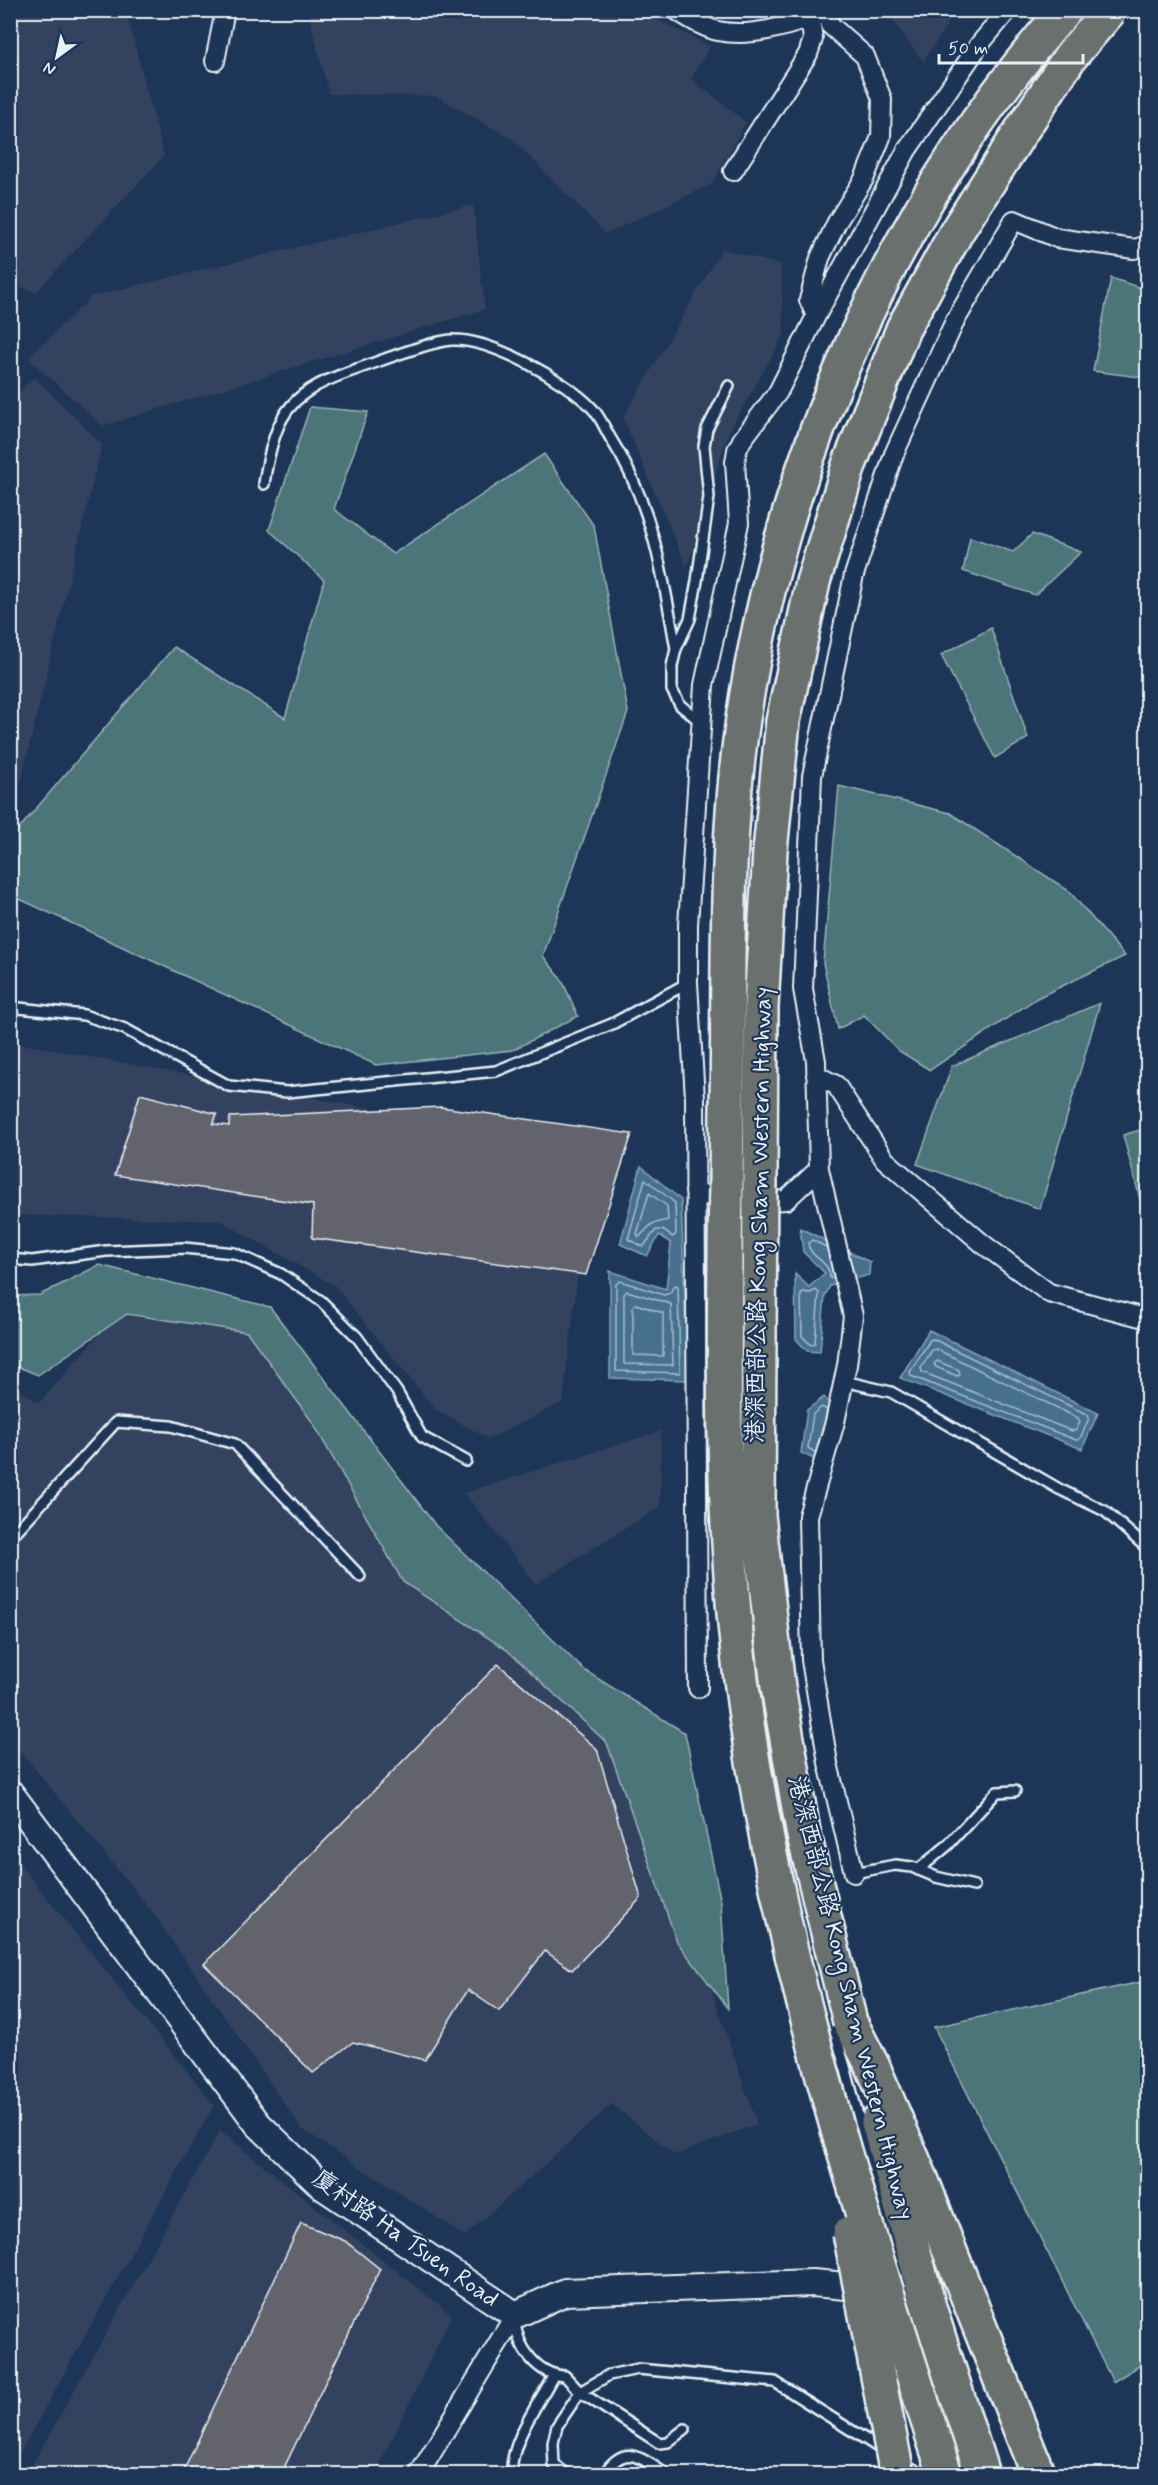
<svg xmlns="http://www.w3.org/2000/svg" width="1158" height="2485" viewBox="0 0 1158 2485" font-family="Mynerve,'LXGW WenKai TC',sans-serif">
  <rect width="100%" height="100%" fill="#1d3557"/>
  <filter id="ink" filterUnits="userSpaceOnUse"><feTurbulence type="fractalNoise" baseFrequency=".0167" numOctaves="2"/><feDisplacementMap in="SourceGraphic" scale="12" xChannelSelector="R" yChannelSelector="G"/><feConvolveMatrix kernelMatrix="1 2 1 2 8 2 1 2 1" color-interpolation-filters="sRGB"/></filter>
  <g filter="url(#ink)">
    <path fill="#32435e" d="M430,10L431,13L437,10L640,11L710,46L691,79L746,122L712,184L606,234L512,139L436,96L329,94L308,11Z
      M10,11H126L164,156L36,292L11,285Z
      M886,11H956L923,62Z
      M473,205L485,309L103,426L28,358L92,296Z
      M722,249L781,265L784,335L729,432L687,568L623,418Z
      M34,377L102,444L21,781L11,790V401Z
      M11,1042L592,1150L563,1402L489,1439L435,1409L335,1286L221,1221L11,1215Z
      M132,1297L269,1330L413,1514L629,1746L757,2124L675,2155L612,2104L465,2236L302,2129L150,1909L11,1740L10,1383L39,1403Z
      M661,1431L660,1507L536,1584L464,1493Z
      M11,1853L214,2105L11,2469Z
      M220,2131L452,2315L375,2474H27Z"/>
    <path fill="#4b7479" stroke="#9ab2b8" stroke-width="1.5" d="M1111,278L1147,290V378L1093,371Z
      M310,407L368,412L334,509L393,554L544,454L594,526L628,712L543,956L562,980L578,1016L513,1050L376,1065L11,895V838L174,647L285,718L324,580L269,530Z
      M1032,534L1081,552L1035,595L963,571L970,537L1013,552Z
      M991,628L1028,738L995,758L941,655Z
      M839,786L950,813L1069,891L1125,956L1037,998L930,1070L899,1051L864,1015L838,1029L823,963Z
      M1100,1003L1040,1209L917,1164L952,1066Z
      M1147,1128H1148L1147,1213L1143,1210L1123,1135Z
      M99,1265L270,1307L436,1526L584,1670L685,1733L721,1902L728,2008L677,1942L607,1743L507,1650L403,1582L313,1423L247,1332L127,1314L38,1375L11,1364V1296L40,1295Z
      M1141,1982L1148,2009L1147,2361L1113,2382L934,2027Z"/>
    <path fill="#476f8f" stroke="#87a3b9" stroke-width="1.5" d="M641,1166L681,1200L688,1380L610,1378V1271L666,1289L671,1243L659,1235L647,1256L620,1244Z
      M800,1228L870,1262L869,1275L830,1286L825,1296L820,1352L807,1351L796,1339L795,1274L809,1287L825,1273L803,1252Z
      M929,1330L1098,1413L1082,1449L900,1378Z
      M824,1397L841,1419L834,1452L814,1459L801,1453L807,1410Z"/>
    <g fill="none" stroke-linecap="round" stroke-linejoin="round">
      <path stroke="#a8bdce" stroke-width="1.5" d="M645,1179L675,1203L676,1234L673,1237L662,1230H656L643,1247L628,1239Z
        M649,1193L667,1206L668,1220L652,1224L639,1237L637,1234Z
        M826,1247L812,1240L808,1243C809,1258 831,1261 830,1278L834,1279
        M620,1281L664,1295L670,1293L674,1285L678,1286L680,1373L616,1371V1284Z
        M816,1290L819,1293L815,1343L811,1345L802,1336L801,1295L803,1292L810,1293Z
        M627,1291L671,1304L673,1365L624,1364V1294Z
        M636,1304L663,1313V1356L633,1355V1306Z
        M933,1339L1088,1415L1089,1418L1080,1439L1076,1440L911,1376L910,1372L930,1340Z
        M936,1349L1078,1418L1080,1422L1076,1430L1072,1431L922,1372L921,1368L932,1350Z
        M937,1361L959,1370L960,1375L957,1376L936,1367L934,1364Z
        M815,1452L808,1448L813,1414L822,1407L827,1410"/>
    </g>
    <path fill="#64646e" stroke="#e8f1f8" stroke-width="1.5" d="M140,1094L217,1114L213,1124L229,1126L230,1117L441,1107L632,1134L586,1275L312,1238L313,1205L115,1175Z
      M498,1664L597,1749L641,1898L572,1970L545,1951L499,2011L468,1990L425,2060L353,2042L313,2073L204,1964Z
      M301,2223L345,2241L380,2269L281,2474H182Z"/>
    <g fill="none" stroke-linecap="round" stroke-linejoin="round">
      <g stroke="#e8f1f8" stroke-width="14">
        <path id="lane" d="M264,484C267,463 272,438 282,419C298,389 331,378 360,368C383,360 428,342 451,340C491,338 565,380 592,408C600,416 605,429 611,439C652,503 663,575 676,649
          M701,722L680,705L672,690V666L676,649L690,619L697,581L709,497L704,446L707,429L729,386
          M10,1004L19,1008L84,1015L125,1029L229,1086L287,1092L496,1071L612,1024L688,983
          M10,1259L32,1261L106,1251L184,1248L234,1253L281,1274L321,1301L357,1337L397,1392L422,1437L466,1461
          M844,1381L891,1392L1059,1489L1105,1511L1148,1549
          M10,1538L116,1422L171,1426L235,1444L360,1576
          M756,1664L776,1801L803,1926L846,2070L904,2289
          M918,1870L948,1845L997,1792L1015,1791
          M854,1873L895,1865L912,1867L936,1877L974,1886
          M515,2321C517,2347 537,2375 565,2376L580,2392L659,2443L668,2442L685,2429
          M903,2463L922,2474
          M512,2474C509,2444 539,2403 553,2376
          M567,2474L554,2465L553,2443L557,2426L580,2392L609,2375L638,2369L775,2382L884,2451
          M604,2474C625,2442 640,2458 666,2474"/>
      </g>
      <g stroke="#e8f1f8" stroke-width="22">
        <path id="street" d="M676,10C688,18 704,28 718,31C751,38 788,26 819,15
          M215,61L225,10
          M733,171L808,54L813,39L810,18
          M816,316L809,300L820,258L837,222L864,179L881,137L882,99L865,56L830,25L826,10
          M816,1075L836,1085L885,1160L983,1244L1049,1293L1148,1319
          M695,1192L735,1203L786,1200L819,1169
          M698,1688L695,1098L688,983V925L704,685L739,523L735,462L737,450L742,440L778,392L816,316L907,150L979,45L1008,10
          M854,1873L828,1763L811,1660L808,1516L835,1422L847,1365L853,1316L819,1169L816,1061L803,989L812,776L854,575L894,454L955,321L1014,220L1057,238L1134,249L1148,245
          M419,2474L515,2315"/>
      </g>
      <g stroke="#e8f1f8" stroke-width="30">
        <path id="secondary" d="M10,1793L258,2124L322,2186L515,2315L565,2292L812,2283L905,2291L945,2413L962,2474"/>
      </g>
      <g stroke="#e8f1f8" stroke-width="38">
        <path id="highway" d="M850,2022L873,2067L922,2181L1038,2474
          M878,2122L929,2307L982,2474"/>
      </g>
      <use href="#lane" stroke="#1d3557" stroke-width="9"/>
      <use href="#street" stroke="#1d3557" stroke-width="18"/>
      <use href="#secondary" stroke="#1d3557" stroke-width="26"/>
      <use href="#highway" stroke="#6b706d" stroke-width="33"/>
      <g stroke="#e8f1f8" stroke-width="38" stroke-linecap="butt">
        <path id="highway-bridge" d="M850,2022L803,1831L778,1687L758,1515L761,1007L770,851L783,721L813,582L849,465L903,329L957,231L1023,128L1070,57L1110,10
          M850,2233L897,2474
          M945,2474C862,2217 777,1957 742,1687C717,1494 725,1300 727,1106C729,978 724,846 743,719C782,460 891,208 1065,10"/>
      </g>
      <use href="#highway-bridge" stroke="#6b706d" stroke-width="33"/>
    </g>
  </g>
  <g text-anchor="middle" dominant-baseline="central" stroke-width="4.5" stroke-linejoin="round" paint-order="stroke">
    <g font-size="24" fill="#e8f1f8" stroke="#1d3557">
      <text transform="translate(760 1215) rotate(-89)">港深西部公路 Kong Sham Western Highway</text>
      <text transform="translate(850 1998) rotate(76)">港深西部公路 Kong Sham Western Highway</text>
      <text transform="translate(405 2239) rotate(35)">廈村路 Ha Tsuen Road</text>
    </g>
  </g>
  <rect width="1158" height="2485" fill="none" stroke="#1d3557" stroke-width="36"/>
  <rect x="18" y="18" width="1122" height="2449" fill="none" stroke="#e8f1f8" stroke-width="2" filter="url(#ink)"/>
  <g transform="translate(57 57) rotate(213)" stroke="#1d3557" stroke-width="4.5" paint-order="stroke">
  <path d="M0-4.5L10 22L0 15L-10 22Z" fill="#e8f1f8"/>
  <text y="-9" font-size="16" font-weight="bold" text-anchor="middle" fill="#e8f1f8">N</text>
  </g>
  <path d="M939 54v9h144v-9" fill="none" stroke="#e8f1f8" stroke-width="3"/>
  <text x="948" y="54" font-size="18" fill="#e8f1f8" stroke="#1d3557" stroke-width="4.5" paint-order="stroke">50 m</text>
</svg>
